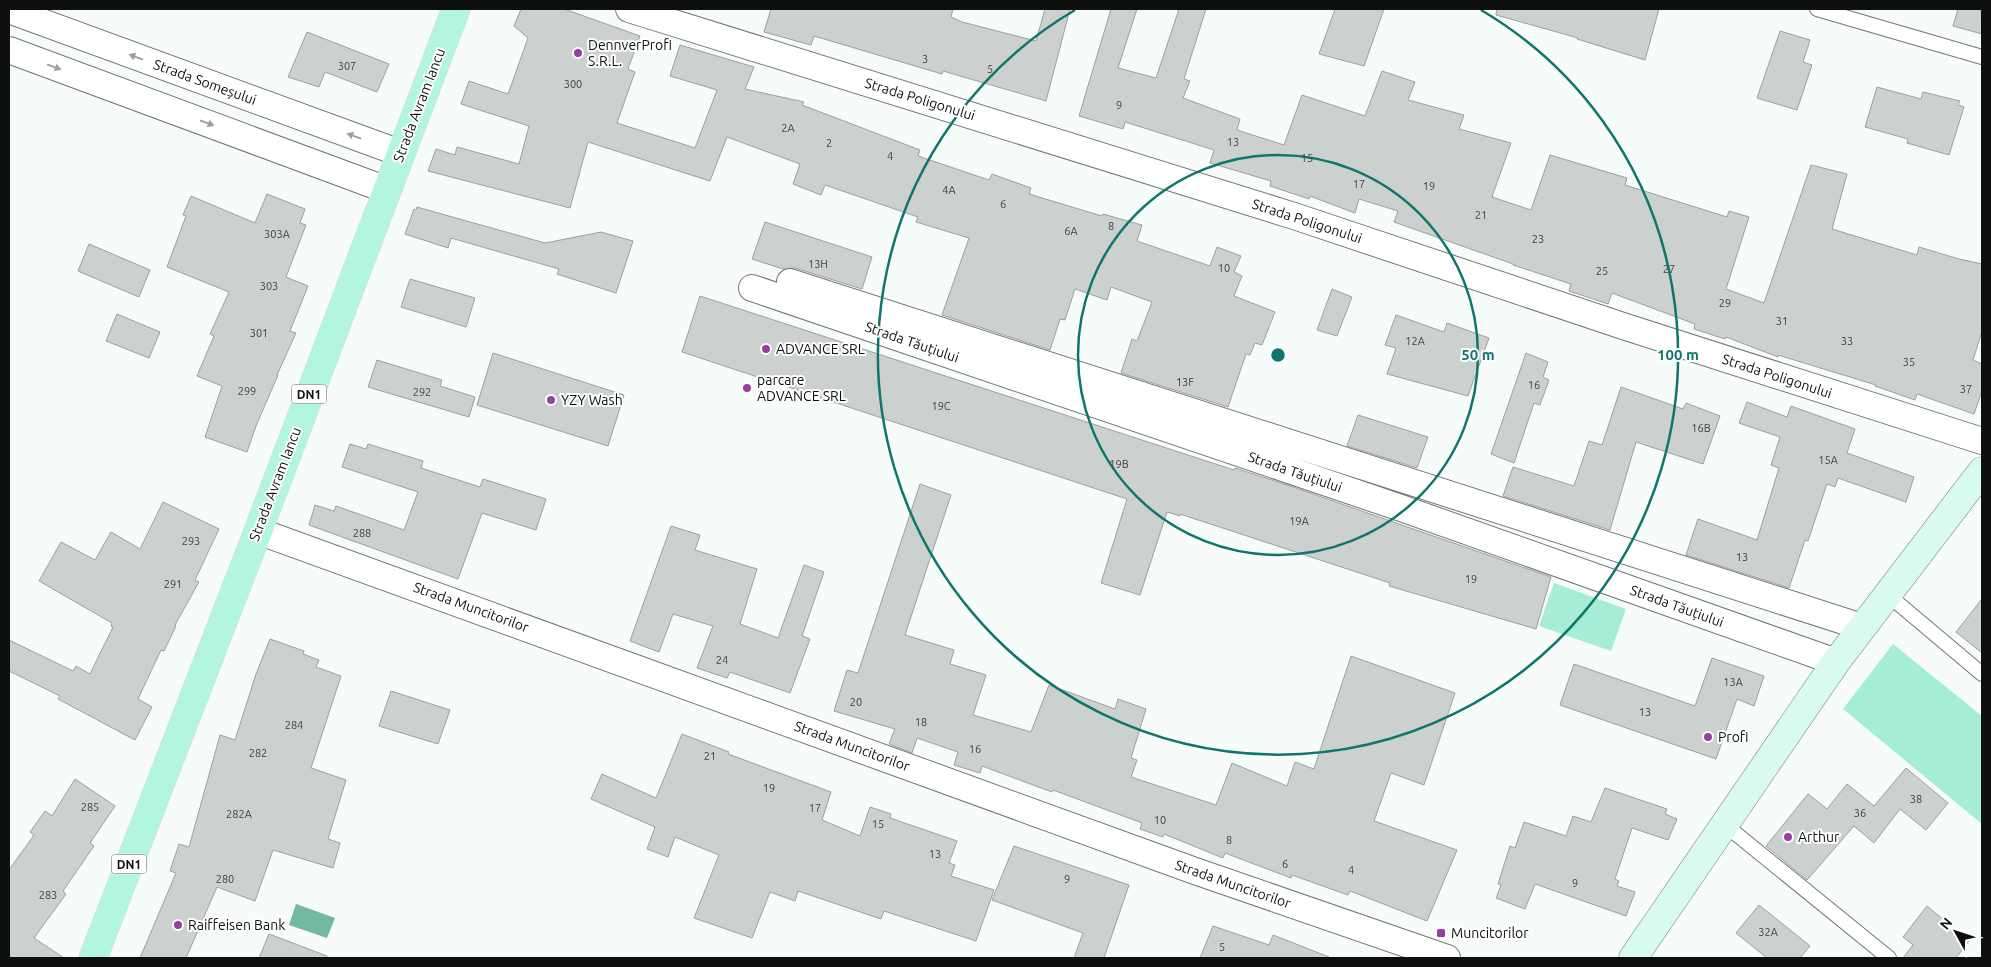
<svg xmlns="http://www.w3.org/2000/svg" width="1991" height="967" viewBox="0 0 1991 967" font-family="Ubuntu,sans-serif">
  <rect width="100%" height="100%" fill="#f7fcfa"/>
  <path fill="#a6edd7" d="M1554,583L1626,609L1611,651L1539,626Z
    M1893,644L1982,716V824L1843,709Z"/>
  <path fill="#72b8a3" d="M296,904L335,918L327,938L289,925Z"/>
  <path fill="#ccd1cf" stroke="#9ca09f" d="M521,9H564L640,36L628,69L635,72L617,123L695,148L717,90L670,76L680,45L754,67L745,89L804,102L802,105L920,150L918,156L989,180L992,174L1031,188L1029,194L1102,216L1103,214L1142,225L1137,241L1210,266L1217,247L1241,256L1234,272L1242,276L1234,296L1275,312L1262,345L1255,343L1250,355L1246,354L1228,407L1121,373L1132,339L1137,341L1152,302L1111,287L1107,300L1075,289L1065,320L1060,319L1050,350L942,315L969,238L916,222L918,217L825,185L821,195L793,184L800,164L727,137L710,181L588,142L570,208L428,171L436,149L455,155L457,147L519,164L529,126L461,104L469,81L508,94L528,38L514,26Z
    M771,9H953L951,17L962,22L1036,41L1045,9H1070L1046,101L943,71L942,74L814,36L811,45L764,32Z
    M1111,9H1137L1118,68L1156,78L1179,9H1206L1184,79L1190,81L1183,98L1240,119L1237,130L1284,145L1302,95L1365,116L1382,71L1415,82L1408,100L1464,115L1459,129L1511,143L1492,197L1531,210L1550,155L1627,178L1625,185L1727,217L1729,211L1749,217L1726,289L1764,303L1811,165L1847,174L1832,229L1917,255L1919,247L1959,259L1982,264V331L1973,360L1982,364V391L1974,414L1917,394L1915,400L1875,386L1876,385L1778,355V357L1726,337L1725,339L1694,329L1695,324L1612,293L1608,304L1569,291L1571,284L1513,265V264L1394,222L1398,211L1359,199L1355,213L1310,196L1309,199L1270,186L1271,181L1210,163L1214,150L1125,122L1123,129L1079,116Z
    M1335,9H1384L1364,66L1319,54Z
    M1497,9H1659L1645,60L1577,39L1578,38L1496,15Z
    M1958,9H1982V34L1953,26Z
    M1780,31L1810,40L1803,62L1812,65L1797,110L1757,98Z
    M307,32L389,64L377,92L325,72L319,87L288,77Z
    M1877,87L1921,99L1923,92L1960,101L1958,105L1964,107L1949,155L1907,143L1908,139L1865,127Z
    M267,194L305,209L300,223L306,225L286,277L308,286L290,331L296,333L277,375H278L256,426L247,452L205,437L222,386L197,376L214,336L210,334L229,292L167,267L186,216L183,215L191,196L255,223Z
    M417,207L545,243L601,232L633,241L616,293L557,274L559,269L451,238L448,248L405,234L414,209L416,210Z
    M765,222L872,257L862,289L795,268L783,269L752,259Z
    M89,244L150,270L139,297L78,271Z
    M410,279L475,298L466,327L401,307Z
    M1332,289L1352,297L1337,336L1317,330Z
    M700,296L1234,470L1235,468L1290,486L1551,577L1536,629L1389,586L1390,583L1180,514V516L1167,512L1140,595L1101,583L1127,499L682,352Z
    M117,314L160,332L149,358L106,341Z
    M1396,315L1444,332L1447,323L1489,338L1468,396L1387,374L1396,348L1385,345Z
    M493,353L624,395L608,446L477,405Z
    M1526,353L1548,362L1543,377L1549,380L1540,405L1534,403L1514,463L1491,454Z
    M377,360L442,380L440,386L475,397L469,417L368,387Z
    M1621,387L1683,409L1686,403L1720,416L1703,464L1636,442L1610,530L1503,496L1513,467L1574,486L1589,441L1602,445Z
    M1747,402L1787,417L1791,406L1855,429L1847,453L1914,477L1906,502L1838,478L1835,487L1827,484L1808,541L1805,540L1789,588L1686,555L1698,519L1757,540L1779,468L1771,465L1780,437L1739,423Z
    M1358,415L1428,437L1417,468L1347,446Z
    M350,444L366,449L368,444L423,461L421,468L480,487L483,479L546,499L536,530L482,513L458,579L309,525L315,505L334,511L336,506L404,530L418,492L342,467Z
    M920,484L951,495L905,635L954,650L950,664L986,675L973,715L1031,732L1049,685L1115,709L1118,699L1146,709L1131,758L1137,760L1131,777L1216,805L1232,763L1287,786L1295,762L1314,769L1351,656L1455,693L1424,785L1391,773L1374,821L1457,850L1427,921L1350,891L1348,895L1292,875L1291,878L1225,853L1223,858L1164,834L1163,837L1140,829L1142,823L1053,790L1052,792L982,766L980,773L954,765L958,752L917,738L912,753L889,744L895,729L834,711L847,670L858,673Z
    M163,502L219,529L195,580L199,582L175,625L176,626L164,651L161,650L138,699L152,707L135,740L58,699L60,696L9,671V640L73,671L76,666L90,674L113,627L111,626L112,623L39,581L61,542L95,560L111,532L140,549Z
    M671,526L700,535L695,550L757,569L740,624L778,638L804,565L824,572L802,636L810,639L790,693L730,672L727,678L697,668L713,626L673,614L659,652L630,641Z
    M1982,599V653L1956,632Z
    M270,639L304,651L303,654L319,660L316,667L341,676L311,768L346,780L328,839L340,843L333,868L273,850L255,901L217,887L186,958H140L176,873L170,871L179,844L189,847L220,735L235,740L256,674Z
    M1712,658L1764,676L1754,706L1737,699L1716,759L1560,705L1574,664L1695,706Z
    M391,691L450,710L438,744L379,726Z
    M682,734L729,752L728,754L831,792L822,820L860,836L870,807L891,814L890,818L957,841L949,863L955,865L951,876L994,890L976,941L884,911L881,919L798,891L795,901L770,892L752,938L694,918L719,855L675,837L668,857L647,849L655,827L591,799L602,774L656,798Z
    M1906,768L1948,803L1926,830L1900,809L1874,843L1854,826L1807,880L1766,846L1808,794L1827,809L1847,784L1874,806Z
    M75,779L115,806L90,843L94,846L63,891L66,894L34,938L64,958H9V870L34,835L30,832L45,811L52,816Z
    M1605,788L1667,809L1665,814L1677,819L1668,840L1632,828L1615,879L1619,881L1617,886L1635,892L1626,916L1535,884L1525,909L1496,898L1501,885L1498,884L1510,846L1515,848L1524,822L1566,836L1573,816L1591,822Z
    M1014,846L1129,885L1104,958H1074L1083,933L992,900Z
    M1759,905L1810,946L1800,958H1767L1736,933Z
    M1927,906L1969,941L1956,958H1903L1913,945L1903,937Z
    M1213,926L1269,945L1273,935L1329,957V958H1200Z
    M269,934L327,956V958H259Z"/>
  <g fill="none" stroke-linecap="round" stroke-linejoin="round">
    <g stroke="#737776" stroke-width="16">
      <path id="lane" d="M1817,9L1982,57
        M1887,594L1982,674
        M1724,824L1889,958"/>
    </g>
    <g stroke="#737776" stroke-width="28">
      <path id="street" d="M629,9L1294,216L1626,327L1982,441
        M9,10L400,153
        M9,50L387,190
        M790,282L1862,627
        M752,288L1401,508L1836,662
        M258,531L1195,871L1447,958"/>
    </g>
    <g stroke="#737776" stroke-width="29">
      <path id="secondary" d="M1633,958L1836,662L1982,471"/>
    </g>
    <g stroke="#d8d9d9" stroke-width="29">
      <path id="primary" d="M93,958L258,531L456,9"/>
    </g>
    <use href="#lane" stroke="#fff" stroke-width="14"/>
    <use href="#street" stroke="#fff" stroke-width="26"/>
    <use href="#secondary" stroke="#d8faf1" stroke-width="28"/>
    <use href="#primary" stroke="#b2f6e2" stroke-width="28"/>
  </g>
  <defs><path id="oneway-solid" d="M-6-.8H1V-3.2L6.5 0L1 3.2V.8H-6Z" transform="scale(1.25)"/></defs>
  <g fill="#9f9f9f">
    <use href="#oneway-solid" transform="translate(136 57) rotate(-160)"/>
    <use href="#oneway-solid" transform="translate(54 67) rotate(20)"/>
    <use href="#oneway-solid" transform="translate(207 123) rotate(20)"/>
    <use href="#oneway-solid" transform="translate(354 136) rotate(-160)"/>
  </g>
  <g fill="none" stroke="#0f766e" stroke-width="2.5">
    <circle cx="1278" cy="355" r="200"/>
    <path d="M1481 10A400 400 0 1 1 1075 10"/>
  </g>
  <g fill="#993ca6" stroke="#fff" stroke-width="2">
    <circle cx="578" cy="53" r="5"/>
    <circle cx="766" cy="349" r="5"/>
    <circle cx="747" cy="388" r="5"/>
    <circle cx="551" cy="400" r="5"/>
    <circle cx="1708" cy="737" r="5"/>
    <circle cx="1788" cy="837" r="5"/>
    <circle cx="178" cy="925" r="5"/>
    <rect x="1436" y="928" width="10" height="10" rx="2.5"/>
  </g>
  <g text-anchor="middle" dominant-baseline="central" stroke-width="4" stroke-linejoin="round" paint-order="stroke">
    <g font-size="11" fill="#3e403f">
      <text x="925" y="59">3</text>
      <text x="347" y="66">307</text>
      <text x="990" y="69">5</text>
      <text x="573" y="84">300</text>
      <text x="1119" y="105">9</text>
      <text x="788" y="128">2A</text>
      <text x="1233" y="142">13</text>
      <text x="829" y="143">2</text>
      <text x="890" y="156">4</text>
      <text x="1307" y="158">15</text>
      <text x="1359" y="184">17</text>
      <text x="1429" y="186">19</text>
      <text x="949" y="190">4A</text>
      <text x="1003" y="204">6</text>
      <text x="1481" y="215">21</text>
      <text x="1111" y="226">8</text>
      <text x="1071" y="231">6A</text>
      <text x="277" y="234">303A</text>
      <text x="1538" y="239">23</text>
      <text x="818" y="264">13H</text>
      <text x="1224" y="268">10</text>
      <text x="1669" y="269">27</text>
      <text x="1602" y="271">25</text>
      <text x="269" y="286">303</text>
      <text x="1725" y="303">29</text>
      <text x="1782" y="321">31</text>
      <text x="259" y="333">301</text>
      <text x="1415" y="341">12A</text>
      <text x="1847" y="341">33</text>
      <text x="1909" y="362">35</text>
      <text x="1185" y="382">13F</text>
      <text x="1534" y="385">16</text>
      <text x="1966" y="389">37</text>
      <text x="247" y="391">299</text>
      <text x="422" y="392">292</text>
      <text x="941" y="406">19C</text>
      <text x="1701" y="428">16B</text>
      <text x="1828" y="460">15A</text>
      <text x="1119" y="464">19B</text>
      <text x="1299" y="521">19A</text>
      <text x="362" y="533">288</text>
      <text x="191" y="541">293</text>
      <text x="1742" y="557">13</text>
      <text x="1471" y="579">19</text>
      <text x="173" y="584">291</text>
      <text x="722" y="660">24</text>
      <text x="1733" y="682">13A</text>
      <text x="856" y="702">20</text>
      <text x="1645" y="712">13</text>
      <text x="921" y="722">18</text>
      <text x="294" y="725">284</text>
      <text x="975" y="749">16</text>
      <text x="258" y="753">282</text>
      <text x="710" y="756">21</text>
      <text x="769" y="788">19</text>
      <text x="1916" y="799">38</text>
      <text x="90" y="807">285</text>
      <text x="815" y="808">17</text>
      <text x="1860" y="813">36</text>
      <text x="239" y="814">282A</text>
      <text x="1160" y="820">10</text>
      <text x="878" y="824">15</text>
      <text x="1229" y="840">8</text>
      <text x="935" y="854">13</text>
      <text x="1285" y="864">6</text>
      <text x="1351" y="870">4</text>
      <text x="225" y="879">280</text>
      <text x="1067" y="879">9</text>
      <text x="1575" y="883">9</text>
      <text x="48" y="895">283</text>
      <text x="1768" y="932">32A</text>
      <text x="1222" y="947">5</text>
    </g>
    <g fill="#fff" stroke="#565857" stroke-width="1">
      <rect x="291.5" y="384.5" width="35" height="19" rx="4"/>
      <rect x="111.5" y="854.5" width="35" height="19" rx="4"/>
    </g>
    <g font-size="12" font-weight="bold" fill="#0e100f">
      <text x="309" y="394">DN1</text>
      <text x="129" y="864">DN1</text>
    </g>
    <g font-size="14" fill="#0e100f" stroke="#fff" text-anchor="start">
      <text x="588" y="45">DennverProfi<tspan x="588" dy="16">S.R.L.</tspan></text>
      <text x="776" y="349">ADVANCE SRL</text>
      <text x="757" y="380">parcare<tspan x="757" dy="16">ADVANCE SRL</tspan></text>
      <text x="561" y="400">YZY Wash</text>
      <text x="1718" y="737">Profi</text>
      <text x="1798" y="837">Arthur</text>
      <text x="188" y="925">Raiffeisen Bank</text>
      <text x="1451" y="933">Muncitorilor</text>
    </g>
    <g font-size="14" fill="#0e100f" stroke="#fff">
      <text transform="translate(205 82) rotate(20)">Strada Someșului</text>
      <text transform="translate(920 99) rotate(17)">Strada Poligonului</text>
      <text transform="translate(419 105) rotate(-69)">Strada Avram Iancu</text>
      <text transform="translate(1307 221) rotate(18)">Strada Poligonului</text>
      <text transform="translate(912 342) rotate(19)">Strada Tăuțiului</text>
      <text transform="translate(1777 376) rotate(18)">Strada Poligonului</text>
      <text transform="translate(1295 472) rotate(19)">Strada Tăuțiului</text>
      <text transform="translate(275 484) rotate(-69)">Strada Avram Iancu</text>
      <text transform="translate(1677 606) rotate(20)">Strada Tăuțiului</text>
      <text transform="translate(471 607) rotate(20)">Strada Muncitorilor</text>
      <text transform="translate(852 746) rotate(20)">Strada Muncitorilor</text>
      <text transform="translate(1233 884) rotate(19)">Strada Muncitorilor</text>
    </g>
  </g>
  <circle cx="1278" cy="355" r="8" fill="#0f766e" stroke="#fff" stroke-width="2.5"/>
  <g font-size="15" text-anchor="middle" font-weight="bold" fill="#0f766e" stroke="#fff" stroke-width="4" stroke-linejoin="round" paint-order="stroke">
    <text x="1478" y="360">50 m</text>
    <text x="1678" y="360">100 m</text>
  </g>
  <rect width="1991" height="967" fill="none" stroke="#0e100f" stroke-width="20"/>
  <g transform="translate(1956 932) rotate(310)" stroke="#ffffff" stroke-width="4" paint-order="stroke">
  <path d="M0-4L9 19L0 12L-9 19Z" fill="#0e100f"/>
  <text y="-8" font-size="14" font-weight="bold" text-anchor="middle" fill="#0e100f">N</text>
  </g>
</svg>
